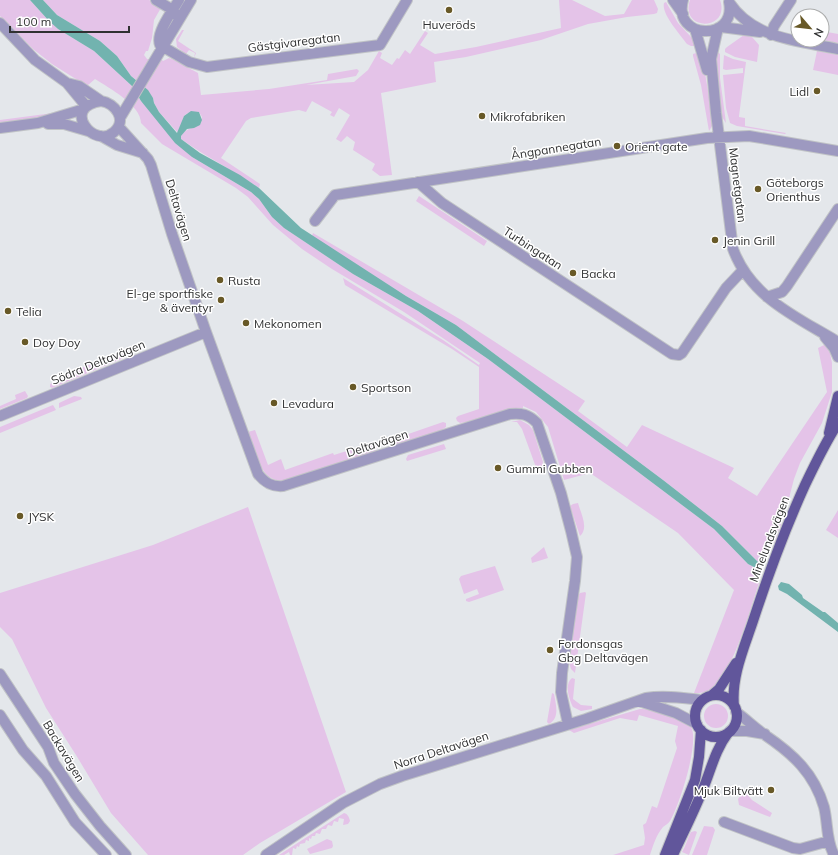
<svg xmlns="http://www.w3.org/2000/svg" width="838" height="855" viewBox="0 0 838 855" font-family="Mulish,sans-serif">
  <rect width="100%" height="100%" fill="#e4e7eb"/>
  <path fill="#e4c3e8" d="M0,0H30L49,21L58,29L94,51L132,86L141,101L192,157L251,192L259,199L272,217L284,228L353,274L418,311L488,359L682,505L714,529L748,564L758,569L760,567L755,581L759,583C750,609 733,673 712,689C707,693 700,693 694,693L734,590L678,533L590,473L564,480L548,427L536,412L523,406V408L502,411L466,422L460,423L457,421L456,418L458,416L479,409V367L452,349L345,285L343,278L443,340L479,365L480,363L404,312L332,269L302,249L273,225L248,197L236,188L162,144L141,123C141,105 109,88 95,79L87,86L52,64L33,49L0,16Z
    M43,0H149L162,6L154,20L152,38L148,51H146L144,55L147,59H161L163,61L169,58L172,59L198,73L201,95L269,89L327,80L328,74L357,69L359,71L356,76L306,85L354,82L368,70L379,51L382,53L380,58L392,65L397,58L399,59L405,50L410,54L425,31L428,33L420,45L435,54L476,47L561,28L559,0H572L605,16L624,14L632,0H654L658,9L657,13L654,14L627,17L588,24L541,40L466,57L434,62L436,82L381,93L392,175L380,176L372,170L375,164L353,150L355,142L347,136L341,142L336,139L350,115L339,108L334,117L330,115L332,112L312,101L306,112L299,110L251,118L246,121L221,158L260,184L259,188C233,170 206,157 181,139V136C187,127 193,129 201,123L202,117L199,112C178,112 186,119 178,133L159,112L154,103L153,98L135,79L131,76L117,56L100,41L57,15Z
    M690,0H720C731,31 679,32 690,0Z
    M666,2L678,23L692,38L697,46H691L687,44C681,35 661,14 664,3Z
    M182,30H184L178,41L196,53L194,58L195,53L189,50L186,54L177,47L176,39Z
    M822,31L838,34V43L822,40Z
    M744,35L752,37L759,45L757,62L735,57L725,52V49L727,47Z
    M715,50L720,54V78L726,123L722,117L720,109Z
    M817,51L838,55V75L813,70Z
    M700,52L704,67L712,115V126L709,131L701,85L693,56V54Z
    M724,55L733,59L746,62L739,116V117L745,118V126L786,133L785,134L737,126L730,123L726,108L723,75L743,73V68L726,70L723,69Z
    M61,112L62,114L0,123V120Z
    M419,196L487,241L484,246L416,201Z
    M313,233L463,321L585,401L578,411L627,447L642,425L734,468L728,478L757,496L827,392L818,348L824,345L827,347L830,353L832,363V392L822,423L800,463L794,479L787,506L775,542C765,543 763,555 761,563H759L722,526L663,480L456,325L406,296L312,236Z
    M127,352L126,357L52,388L50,387V384L68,377L67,374L96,362L97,365Z
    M25,391L28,396L27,398L0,409V406L16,399L15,395Z
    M74,396L81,397L82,399L59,408V403Z
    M53,405L56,410L0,433V427Z
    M520,420L529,425L533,430L543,462L541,469L537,470L522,429L517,422H511Z
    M443,422L446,423V427L440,431L399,444H395L391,440Z
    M255,430L268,465L281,459L285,470L333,453L334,455L375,442L378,444L375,452L284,481C259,482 255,450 248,432Z
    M444,444L446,449L407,461L406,459L408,455Z
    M578,503C581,514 589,528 580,536L570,506L573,504Z
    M248,507L346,792L260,843L243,855H148L111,813L76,755L46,708L12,639L0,627V593L153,545Z
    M838,510V538L826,530Z
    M544,547L548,558L532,563L531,558Z
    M495,566L504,590L472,601L469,602L466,601V599L479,594L477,589L464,594L459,579L461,576Z
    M585,592L586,593L575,673L571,669L569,662L578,596L580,593Z
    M572,678L575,679L573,699L581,705L592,706V709L581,711L573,707C569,699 564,684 572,678Z
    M552,693L554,694C556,705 560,718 549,724L547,722Z
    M704 716a12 12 0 1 1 24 0a12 12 0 1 1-24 0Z
    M640,709C653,709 683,716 691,727C700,741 679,807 670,821C668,824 665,825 663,827C656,835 653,846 650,855H613L644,845L645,838L643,825L646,823L652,806L657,808L677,748L675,741L678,726L639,715L637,721L620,718L574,733L569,730Z
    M744,791L752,800L772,813L770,817L739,805L738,799Z
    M344,813C348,814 349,817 350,821L348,824L343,825L344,819L339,818L338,822L334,821L332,826L328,825L326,829H322L320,834L316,833L315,836H312L311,839L309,838V841L306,840L305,843L300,844L299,847L297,846L296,849L293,848L292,855H290L289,852L284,855H279Z
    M704,826L713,827L715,830L707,855H692Z
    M695,831L697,832L689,855L682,852C686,846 687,839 691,832Z
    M327,839L332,841L333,846L332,848L310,854L307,849Z"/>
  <path fill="#72b3af" d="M30,0H43L57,15L100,41L117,56L131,76L148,90L153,98L154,103L159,112L177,133L184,116L191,111L199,112L202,120L200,125L194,128L187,129L181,136V139L200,153L240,175L259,188L301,228L406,296L456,325L663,480L722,526L759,563L760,567L758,569L748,564L714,529L682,505L488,359L418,311L353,274L284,228L272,217L259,199L251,192L192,157L175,143L141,101L132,86L94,51L58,29L49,21Z
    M781,582L789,584L802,595L803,598L823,612H825L838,623V632L787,594L779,590L778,586Z"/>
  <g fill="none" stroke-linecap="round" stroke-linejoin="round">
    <g stroke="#c0c3c6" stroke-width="12">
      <path id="minor" d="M156,0L173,10L177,16
        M179,0C173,10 155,33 160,45L189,62L207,67L380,45L407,0
        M673,0L683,14
        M683,0C672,40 737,42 729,2
        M729,2C753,39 799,41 838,49
        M0,23L35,60L67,83L86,106
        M721,27L760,32
        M718,28L711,59L716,113L733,249C751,298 797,317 838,342
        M695,29L707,70
        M771,35L774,26L791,0
        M67,83L79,86L101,101
        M101,101C115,103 128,120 114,132C94,150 60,107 101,101Z
        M120,118L191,0
        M48,124H64L88,131
        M119,127L148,159L151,165L172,234L206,332L258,474C265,483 272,487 283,486L510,414C522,413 528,414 537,423L561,493L571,531L577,557L575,581L562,673L561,692L568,724
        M0,128L38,123L84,109
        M101,136L117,145L143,153
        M418,182L442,203L672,354L679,355L682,353L726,288L743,270
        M315,221L335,195L707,138L749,136L838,151
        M767,297L782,292L787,286L838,209
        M825,337L834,348L838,357
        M0,416L206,332
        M0,674L48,747L54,763L75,794L100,826L126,855
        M639,701L676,713L697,724
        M736,712C746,719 755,728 765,735C793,754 814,773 824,807C828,823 826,840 834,855
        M0,715L23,750L46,776L75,822L106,855
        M730,731H747L765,734
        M724,822L793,848L800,849L829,841
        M266,855L343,803L380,784L402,776L586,719L646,698C664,695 684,698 702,700"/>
    </g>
    <g stroke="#c0c3c6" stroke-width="12">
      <path id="major" d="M829,433L838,396
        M712,695L719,689L736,663
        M695 716a21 21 0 1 1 42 0a21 21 0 1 1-42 0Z
        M734,706C731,677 744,648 753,621C768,575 785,529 805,485C815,464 825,443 838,423
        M665,855L695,780L699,757L701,730
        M673,855C683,833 694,812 703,789C711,770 715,750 728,733"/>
    </g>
    <use href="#minor" stroke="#9d99c0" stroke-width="10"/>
    <use href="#major" stroke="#61569b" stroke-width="10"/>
  </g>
  <g fill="#685927" stroke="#fff" stroke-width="1.5">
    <circle cx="449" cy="10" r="4"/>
    <circle cx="817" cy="91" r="4"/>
    <circle cx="482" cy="116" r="4"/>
    <circle cx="617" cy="146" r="4"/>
    <circle cx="758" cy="189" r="4"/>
    <circle cx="715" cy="240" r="4"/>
    <circle cx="573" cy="273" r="4"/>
    <circle cx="220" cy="280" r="4"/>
    <circle cx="221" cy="300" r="4"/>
    <circle cx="8" cy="311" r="4"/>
    <circle cx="246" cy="323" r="4"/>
    <circle cx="25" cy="342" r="4"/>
    <circle cx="353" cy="387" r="4"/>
    <circle cx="274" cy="403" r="4"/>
    <circle cx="498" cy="468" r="4"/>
    <circle cx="20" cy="516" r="4"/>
    <circle cx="550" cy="650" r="4"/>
    <circle cx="771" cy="790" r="4"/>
  </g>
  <g text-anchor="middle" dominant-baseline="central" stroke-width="3" stroke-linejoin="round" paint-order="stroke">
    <g font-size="12" fill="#303132" stroke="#fff" text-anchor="start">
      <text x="449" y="24" text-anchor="middle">Huveröds</text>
      <text x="809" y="91" text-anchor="end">Lidl</text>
      <text x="490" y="116">Mikrofabriken</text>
      <text x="625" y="146">Orient gate</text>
      <text x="766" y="182">Göteborgs<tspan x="766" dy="14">Orienthus</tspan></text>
      <text x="723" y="240">Jenin Grill</text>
      <text x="581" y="273">Backa</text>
      <text x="228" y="280">Rusta</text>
      <text x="213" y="293" text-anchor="end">El-ge sportfiske<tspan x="213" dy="14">&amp; äventyr</tspan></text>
      <text x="16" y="311">Telia</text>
      <text x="254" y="323">Mekonomen</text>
      <text x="33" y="342">Doy Doy</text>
      <text x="361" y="387">Sportson</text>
      <text x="282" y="403">Levadura</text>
      <text x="506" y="468">Gummi Gubben</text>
      <text x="28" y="516">JYSK</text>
      <text x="558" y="643">Fordonsgas<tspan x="558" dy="14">Gbg Deltavägen</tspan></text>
      <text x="763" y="790" text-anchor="end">Mjuk Biltvätt</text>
    </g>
    <g font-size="12" fill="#303132" stroke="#fff">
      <text transform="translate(294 42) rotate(-7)">Gästgivaregatan</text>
      <text transform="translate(556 148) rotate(-9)">Ångpannegatan</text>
      <text transform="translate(738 185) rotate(83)">Magnetgatan</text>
      <text transform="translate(179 210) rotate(73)">Deltavägen</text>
      <text transform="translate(533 248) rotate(33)">Turbingatan</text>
      <text transform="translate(98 362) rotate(-22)">Södra Deltavägen</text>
      <text transform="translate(377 443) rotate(-18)">Deltavägen</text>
      <text transform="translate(769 539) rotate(-69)">Minelundsvägen</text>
      <text transform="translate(441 750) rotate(-18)">Norra Deltavägen</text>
      <text transform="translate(64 751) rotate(59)">Backavägen</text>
    </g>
  </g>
  <g transform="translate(810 28) rotate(118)"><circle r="19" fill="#ffffff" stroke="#acadad"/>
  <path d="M0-3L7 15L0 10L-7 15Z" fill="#685927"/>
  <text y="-6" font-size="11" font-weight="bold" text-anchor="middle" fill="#303132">N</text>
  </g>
  <path d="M10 26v6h119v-6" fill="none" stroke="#303132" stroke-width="2"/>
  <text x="16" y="26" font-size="12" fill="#303132" stroke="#ffffff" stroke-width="3" paint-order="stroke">100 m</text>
</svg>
